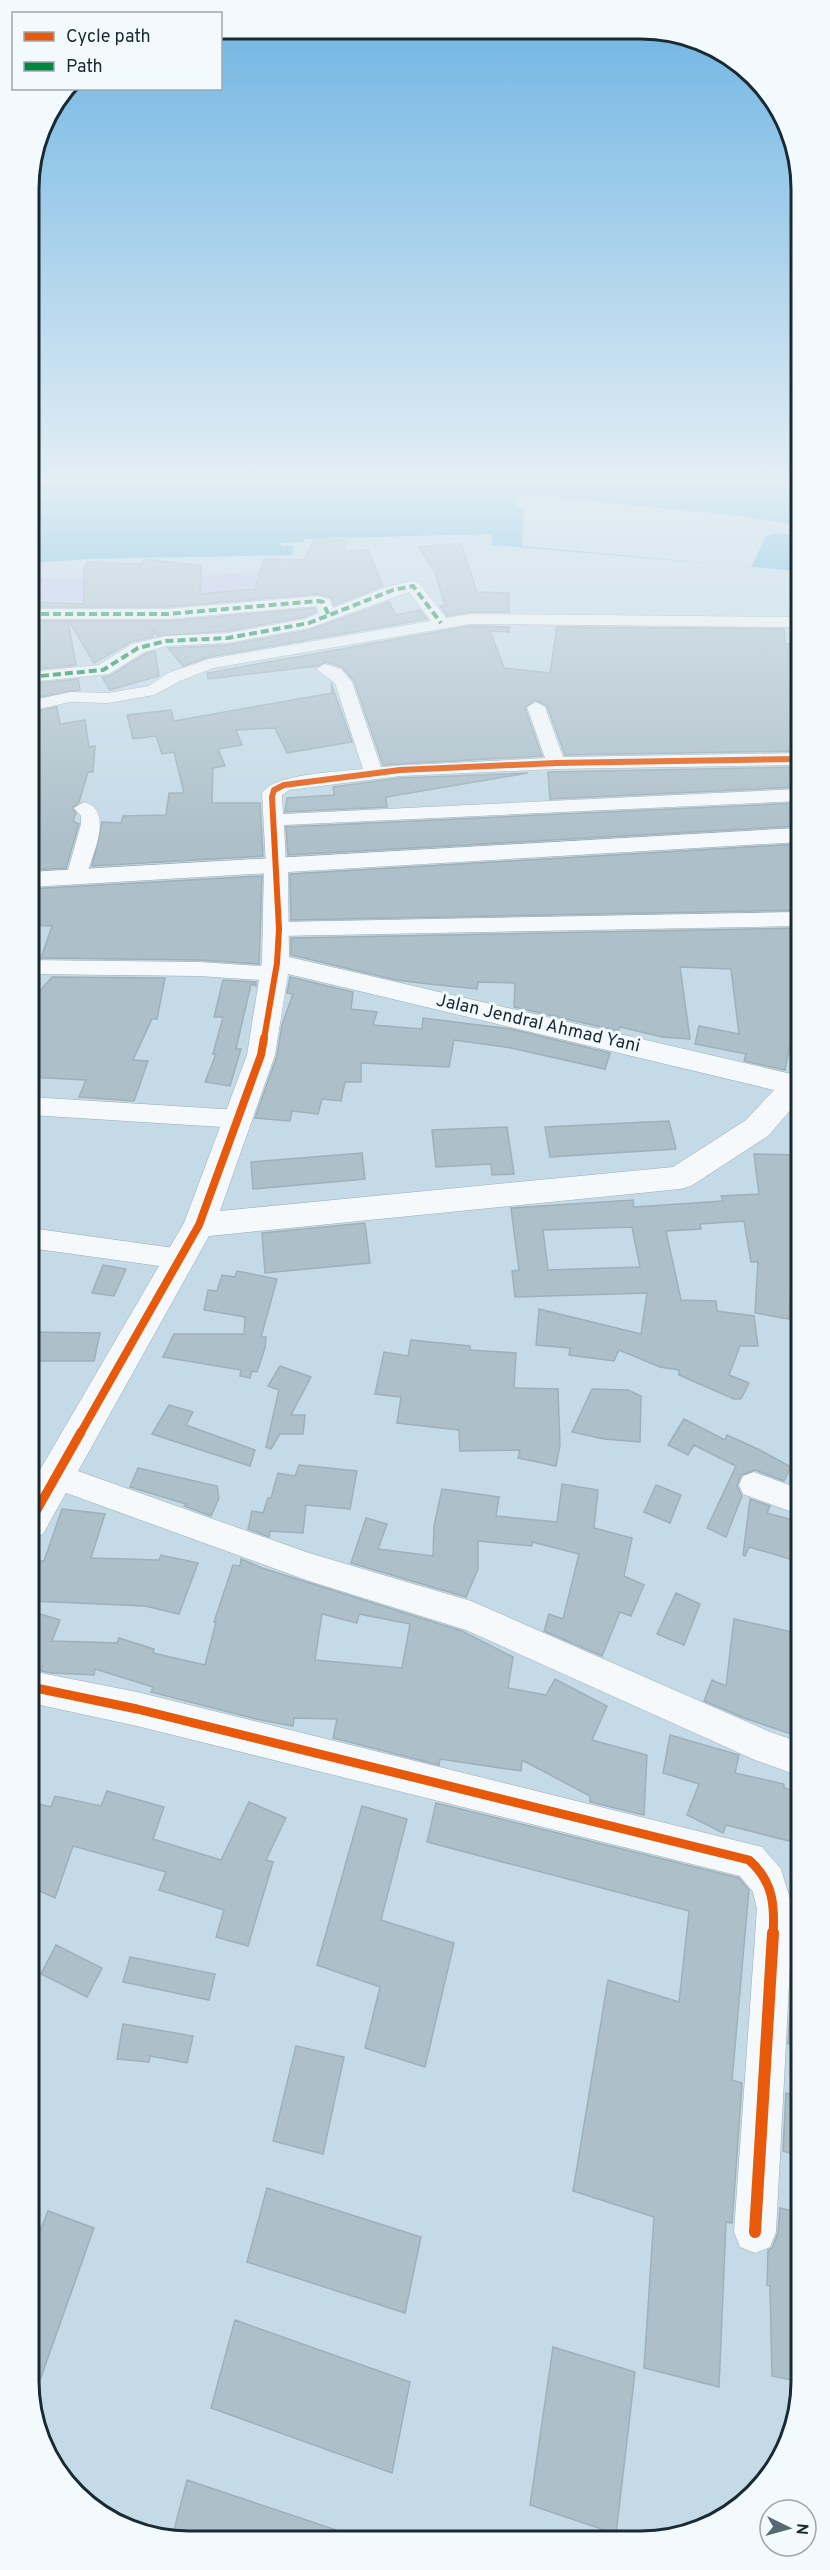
<svg xmlns="http://www.w3.org/2000/svg" width="830" height="2570" viewBox="0 0 830 2570" font-family="Overpass,sans-serif">
  <rect width="100%" height="100%" fill="#c4dae6"/>
  <path fill="#c2c6ee" d="M288,570L264,584L245,590L216,592L220,596L80,601L39,600L29,603V578L181,577Z"/>
  <path fill="#56b4dc" d="M29,483H799V571L492,545L491,534L305,539L303,542L281,543V546H293L292,555L88,559L29,563Z"/>
  <path fill="#c4dae6" d="M517,494L733,515L799,525V536L777,533L766,536L751,567L522,546L524,511L513,503Z"/>
  <path fill="#adbfc9" stroke="#9eb0b9" stroke-width="1.5" fill-rule="evenodd" d="M314,540H346V551L368,550L383,586L334,605L330,597L318,594L168,607H33L36,602L84,604V569L87,562L141,564L145,559L201,566L200,594L255,589L264,559L304,560Z
    M461,543L477,592L509,593V612H470L447,616L440,606L445,605L435,572L419,547Z
    M389,602L396,615L420,610L427,619L209,657L183,666L168,648L228,645L309,630Z
    M315,608L316,612L304,617L228,631L157,636L152,630L153,637L131,642L94,663L69,621H168Z
    M29,621H68L76,665L29,670Z
    M470,626L509,627V632L490,631L504,668L550,673L557,627L784,629L785,644H799V751L565,755L547,706L535,700L525,708L542,756L383,765L354,681L342,667L326,662L317,666L208,679L207,673Z
    M155,651L159,676L110,690L102,677L110,676L145,654Z
    M78,679L80,690L29,699V684Z
    M331,683L352,742L287,753L275,728L236,730L242,745L218,749L225,766L213,768L212,803H260L263,856L92,866L102,822L121,823L123,816L166,815L169,793H184L174,752L162,754L156,736L133,739L127,715L171,710L174,721L332,693Z
    M57,707L60,724L85,720L89,747L95,746L93,772H88L79,802L72,808L76,813L73,821L79,824L66,868L30,870V713Z
    M799,767V787L550,799L548,772Z
    M528,773L386,797L387,807L285,812L287,798L334,795L333,787L400,778Z
    M799,803V826L288,855L286,827Z
    M799,844V910L291,920L290,874Z
    M262,876L259,964L199,960L41,958L52,926L30,925V889Z
    M799,928L800,1020H796L797,1045L790,1044L785,1070L744,1061L746,1054L695,1044L699,1026L739,1034L731,969L680,967L690,1039L662,1037L620,1027L618,1031L514,1007L515,983L478,982L477,989L429,984L396,980L291,955V938Z
    M52,977L165,978L157,1019H152L133,1060L148,1061L134,1101L79,1097L86,1080L30,1077V1002Z
    M290,977L353,992L351,1009L377,1012L373,1025L422,1029L423,1018L511,1029L610,1053L605,1069L511,1048L454,1040L449,1067L361,1063V1082H345L341,1101L322,1099L318,1114L292,1111L290,1121L255,1118L277,1056L282,1025L293,994L287,993Z
    M223,980L256,982V986L251,984L236,1049H241L230,1086L205,1082L216,1054H213L223,1017H214Z
    M669,1121L676,1149L550,1157L545,1127Z
    M507,1127L514,1174L492,1175L491,1164L436,1167L432,1130Z
    M362,1153L365,1179L253,1189L251,1162Z
    M754,1154L800,1155V1295H790L789,1319L755,1313L758,1262H751L744,1221L700,1224L701,1229L666,1231L681,1300L716,1301L717,1311L754,1316L758,1346H740L729,1375L749,1383L741,1399H734L679,1375V1370L660,1367L619,1350L614,1361L569,1355L570,1348L536,1345L539,1309L641,1334L647,1293L515,1297L512,1271L519,1270L511,1208L633,1200L634,1207L723,1201L721,1196L759,1194ZM632,1227L640,1267L548,1270L543,1230Z
    M365,1223L370,1263L265,1273L262,1233Z
    M103,1265L126,1269L114,1296L92,1293Z
    M237,1271L277,1279L261,1337H266L265,1348L257,1372L252,1371L250,1378L240,1376L241,1370L163,1357L174,1334H244L245,1317L204,1310L208,1290L217,1291L222,1275L235,1277Z
    M30,1332L100,1333L94,1361H30Z
    M411,1340L470,1346V1350L516,1353L514,1388L558,1389L560,1445L556,1466L518,1458L520,1450L460,1451L459,1430L397,1423L401,1397L375,1394L384,1352L408,1356Z
    M280,1366L311,1377L291,1415H305L303,1434H280L271,1449L266,1447L279,1390L268,1386Z
    M592,1389L628,1390L641,1396L640,1442L604,1439L572,1432Z
    M169,1405L193,1412L186,1425L255,1450L250,1466L152,1434Z
    M684,1419L725,1440L727,1435L760,1450L791,1467L784,1481L755,1470L741,1475L737,1486L742,1496L726,1537L707,1528L736,1466L694,1445L688,1455L668,1445Z
    M299,1465L357,1471L350,1509L306,1505L303,1533L270,1531L269,1537L248,1529L252,1511L263,1513L268,1498H271L278,1473L295,1476Z
    M138,1468L217,1486L219,1498L211,1516L184,1506L186,1504L130,1487Z
    M562,1484L598,1490L594,1528L632,1538L624,1576L644,1585L631,1616L620,1612L602,1656L544,1631L549,1614L563,1619L579,1554L532,1542V1546L478,1541V1569L466,1597L351,1563L366,1518L387,1524L378,1549L433,1556L434,1526L442,1489L499,1497L496,1516L557,1522Z
    M656,1485L681,1495L670,1523L644,1512Z
    M750,1499L770,1506L767,1513L800,1522V1562L749,1547L745,1556L743,1555Z
    M62,1509L105,1514L91,1558L159,1560L161,1555L198,1563L179,1614L145,1606L31,1601L34,1561H44Z
    M241,1559L262,1568L462,1631L513,1657L508,1688L546,1695L555,1679L607,1706L592,1740L647,1755L644,1815L590,1802V1796L522,1760L521,1771L440,1759L439,1765L333,1738L337,1719L294,1718L293,1726L256,1719L151,1692L153,1687L95,1669L94,1675L52,1673L41,1671L43,1665L41,1671L31,1669V1611L60,1620L52,1641L117,1643L119,1638L154,1649L153,1653L205,1665L216,1622H214L233,1565L240,1566ZM322,1614L357,1623L359,1614L410,1624L402,1668L315,1660Z
    M676,1593L700,1604L684,1645L657,1634Z
    M734,1619L797,1633L792,1710L800,1712V1737L744,1718L704,1701L712,1680L726,1686Z
    M670,1735L739,1755L735,1773L784,1784V1788L800,1793L801,1844L726,1825L723,1833L687,1815L699,1784L663,1773Z
    M107,1791L164,1807L153,1839L221,1860L249,1802L286,1818L266,1860L273,1862L248,1946L216,1937L224,1910L159,1890L166,1872L73,1846L55,1898L31,1887V1802L51,1807L55,1796L101,1806Z
    M436,1803L739,1878L749,1890L732,2080L742,2083L732,2223L726,2222L719,2387L644,2368L654,2217L573,2191L608,1980L679,2002L689,1911L427,1842Z
    M362,1806L407,1819L381,1920L454,1943L425,2067L365,2048L380,1987L317,1965Z
    M56,1945L102,1968L87,1997L41,1974Z
    M130,1957L215,1974L209,2000L123,1982Z
    M791,1997L801,1999V2047L788,2044Z
    M123,2024L193,2036L187,2063L150,2056L149,2062L117,2059Z
    M296,2046L344,2057L323,2154L273,2141Z
    M786,2093L801,2097V2157L783,2151Z
    M267,2188L421,2237L405,2313L247,2262Z
    M780,2208L801,2213V2382L772,2376L770,2286L767,2285L768,2250L772,2248L778,2233Z
    M48,2211L94,2228L34,2397H32L31,2254Z
    M235,2320L410,2382L392,2473L211,2408Z
    M553,2347L635,2372L616,2534L530,2505Z
    M187,2480L351,2535L350,2538H172Z"/>
  <g fill="none" stroke-linecap="round" stroke-linejoin="round">
    <g stroke="#9badb6" stroke-width="1">
      <path id="street" d="M413,581L419,583L446,618L470,614L799,617V627L470,624L213,668L180,681L154,695L108,703L70,702L30,711L29,701L70,692L108,693L149,686L168,673L209,659L431,621L409,592L309,628L228,643L166,646L144,652L109,674L29,682V672L99,665L132,644L166,636L228,633L305,619L319,613L317,606L168,619H29V609H168L318,596L329,599L333,608L387,587Z
        M325,664L341,669L352,682L381,767L545,758L527,707L536,702L545,707L563,757L799,753V765L556,769L400,776L289,790L282,795L283,814L799,789V801L284,825L286,866L283,870H269L266,866L262,793C276,773 338,772 363,769L335,683L316,669Z
        M84,802C115,810 92,856 86,877L83,881H69L66,877L81,824V816L74,808Z
        M799,912V926L279,936L271,934L268,929L271,924L279,922Z
        M30,960L199,962L275,967L283,969L286,974L283,979L275,981L199,976L30,974Z
        M30,1097L238,1110L247,1113L250,1119L247,1125L238,1128L30,1115Z
        M30,1228L181,1249L190,1252L194,1259L190,1266L181,1269L30,1248Z
        M58,1464L309,1553L471,1601L770,1732L800,1742V1776L755,1760L466,1630L309,1581L47,1486L43,1477L47,1468Z
        M754,1472L800,1489V1515L743,1494L739,1485L743,1476Z
        M31,1671L137,1692L762,1847L781,1869L793,1909L776,2232L770,2247L755,2253L740,2247L734,2232L757,1909L753,1892L740,1876L137,1726L31,1703Z"/>
    </g>
    <g stroke="#9badb6" stroke-width="1">
      <path id="secondary" d="M276,859L285,861L288,866L289,957L800,1076V1099L768,1136L691,1186L680,1189L209,1236L43,1534L30,1539V1487L184,1223L247,1055L262,961L264,866L267,861ZM288,974L774,1090L746,1120L673,1167L220,1211L275,1055Z"/>
    </g>
    <g stroke="#9badb6" stroke-width="1">
      <path id="highway" d="M799,828V842L30,887V872Z"/>
    </g>
    <use href="#street" fill="#f6f9fb" fill-rule="evenodd"/>
    <use href="#secondary" fill="#f6f9fb" fill-rule="evenodd"/>
    <use href="#highway" fill="#f6f9fb" fill-rule="evenodd"/>
    <path stroke="#00873e" stroke-width="4" stroke-dasharray="8 4" stroke-linecap="butt" d="M29,614H168L318,601L323,602L328,614
      M29,677L103,670L138,648L166,641L228,638L309,623L393,590L413,586L441,623"/>
    <g stroke="#f2fafe" stroke-width="9">
      <path id="cycleway-far3" d="M264,1039L277,963L279,929L272,797L274,790L284,785L400,770L556,763L799,759"/>
    </g>
    <g stroke="#f2fafe" stroke-width="11">
      <path id="cycleway-far2" d="M80,1434L199,1225L261,1055L264,1038"/>
    </g>
    <g stroke="#f2fafe" stroke-width="13">
      <path id="cycleway-far1" d="M30,1522L81,1432
        M31,1687L137,1709L749,1860C773,1881 775,1905 773,1935"/>
    </g>
    <g stroke="#f2fafe" stroke-width="16">
      <path id="cycleway" d="M755,2232L773,1933"/>
    </g>
    <use href="#cycleway-far3" stroke="#e8590c" stroke-width="6"/>
    <use href="#cycleway-far2" stroke="#e8590c" stroke-width="8"/>
    <use href="#cycleway-far1" stroke="#e8590c" stroke-width="9"/>
    <use href="#cycleway" stroke="#e8590c" stroke-width="12"/>
  </g>
  <linearGradient id="sky" x2="0" y2="1"><stop stop-color="#6db4e3"/><stop offset="0.57" stop-color="#e4eef4"/><stop offset="1" stop-color="#e4eef4" stop-opacity="0"/></linearGradient>
  <rect width="830" height="843" fill="url(#sky)"/>
  <g text-anchor="middle" dominant-baseline="central" stroke-width="6" stroke-linejoin="round" paint-order="stroke">
    <g font-size="18" fill="#1a2a33" stroke="#f2fafe">
      <text transform="translate(538 1024) rotate(13)">Jalan Jendral Ahmad Yani</text>
    </g>
  </g>
  <path d="M0 0H830V2570H0ZM189 39H641A150 150 0 0 1 791 189V2381A150 150 0 0 1 641 2531H189A150 150 0 0 1 39 2381V189A150 150 0 0 1 189 39Z" fill="#f2fafe" fill-rule="evenodd"/>
  <path fill="none" stroke="#1a2a33" stroke-width="3" d="M189 39H641A150 150 0 0 1 791 189V2381A150 150 0 0 1 641 2531H189A150 150 0 0 1 39 2381V189A150 150 0 0 1 189 39Z"/>
  <rect x="12" y="12" width="210" height="78" fill="#f2fafe" stroke="#9ca7ad" stroke-width="1.5"/>
  <rect x="24" y="32" width="30" height="9" fill="#e8590c" stroke="#9ca7ad" stroke-width="1.5"/>
  <text x="66" y="42" font-size="18" fill="#1a2a33">Cycle path</text>
  <rect x="24" y="62" width="30" height="9" fill="#00873e" stroke="#9ca7ad" stroke-width="1.5"/>
  <text x="66" y="72" font-size="18" fill="#1a2a33">Path</text>
  <g transform="translate(788 2528) rotate(95)"><circle r="28" fill="#f2fafe" stroke="#9ca7ad" stroke-width="1.5"/>
  <path d="M0-4.5L10 22L0 15L-10 22Z" fill="#566872"/>
  <text y="-9" font-size="16" font-weight="bold" text-anchor="middle" fill="#1a2a33">N</text>
  </g>
</svg>
